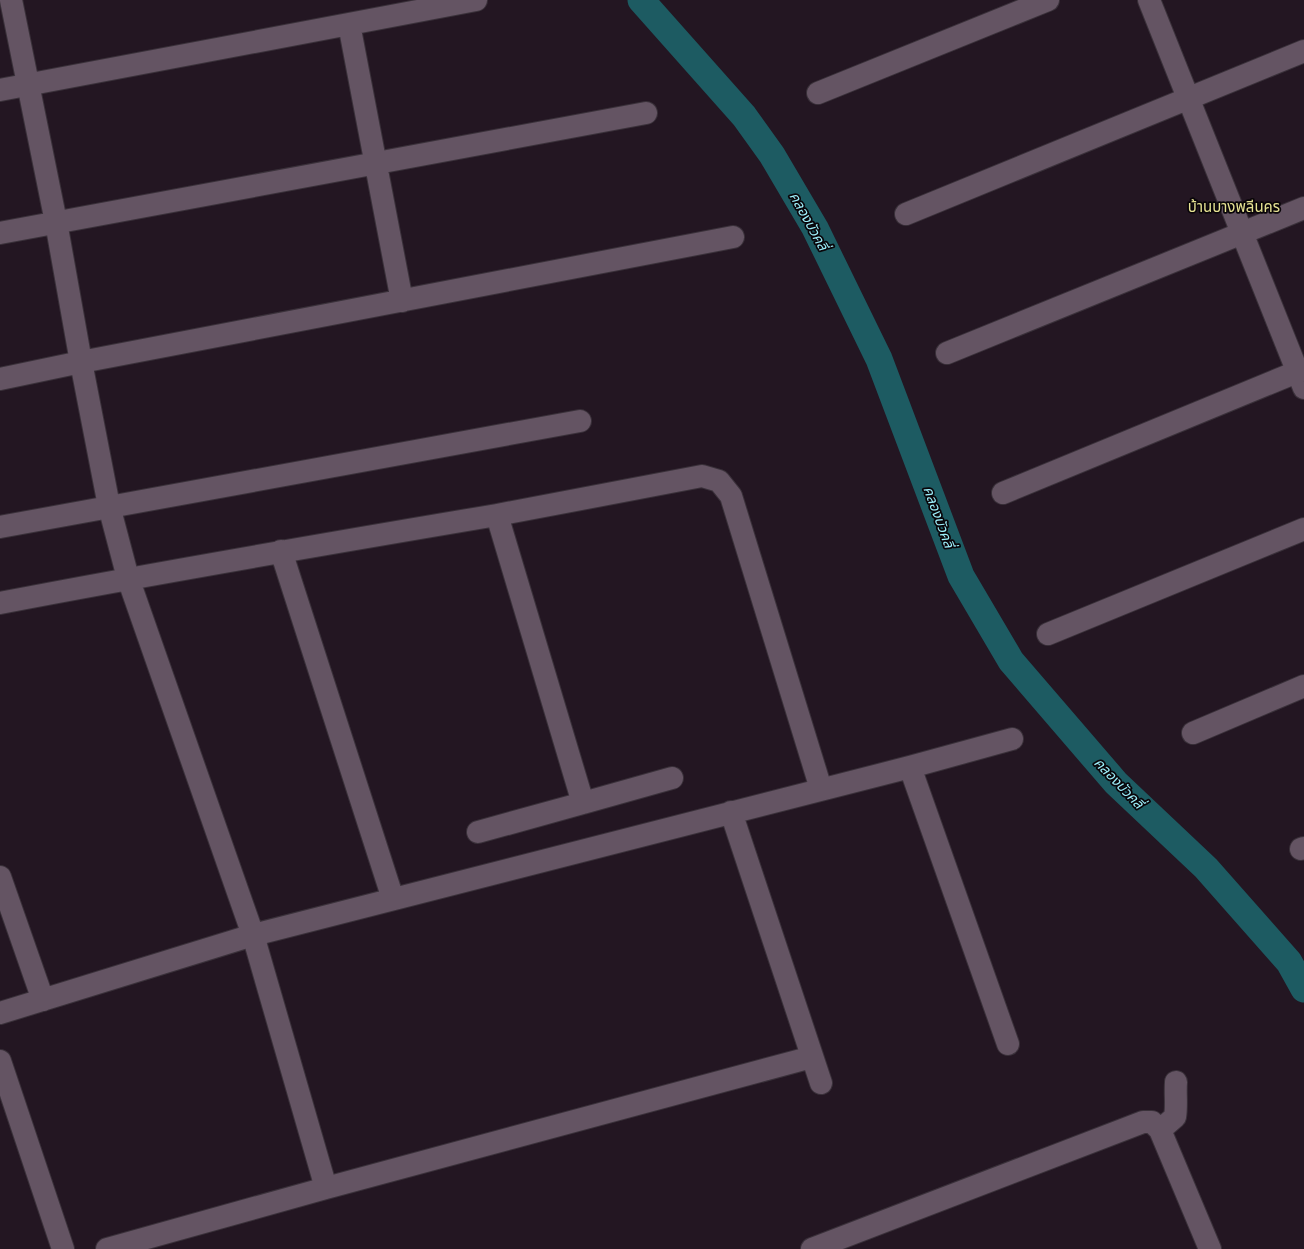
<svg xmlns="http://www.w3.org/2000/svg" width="1304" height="1249" viewBox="0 0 1304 1249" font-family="'Asap Condensed','Noto Sans Thai',sans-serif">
  <rect width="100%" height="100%" fill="#231622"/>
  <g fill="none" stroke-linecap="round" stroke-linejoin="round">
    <path stroke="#1d5b62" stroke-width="27" d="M641,0L744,116L772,155L815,228L879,359L961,576L1011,661L1116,783L1206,868L1289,962L1304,989"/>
    <g stroke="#3a313a" stroke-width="24">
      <path id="minor" d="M11,0L56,222L81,362L109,506L128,578L253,935L326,1188
        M1149,0L1304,388
        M349,24L402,301
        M0,90L476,0
        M818,93L1048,0
        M906,214L1304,51
        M0,233L646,113
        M947,353L1304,208
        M0,379L81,362L733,237
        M1003,493L1304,369
        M0,527L580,421
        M281,551L393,899
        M0,603C165,571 331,543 497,515
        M1048,634L1304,529
        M1193,733L1304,686
        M910,767L1008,1044
        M672,778L583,803L497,515L702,476L719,481L731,496L821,789
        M731,812L821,1083
        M478,832L583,803
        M1301,849L1304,848
        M0,877L43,1000
        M0,1013L253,935L910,767L1012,739
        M0,1061L63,1249
        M1160,1130L1175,1117C1177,1105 1175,1094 1176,1082
        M107,1249L326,1188L812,1057
        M812,1249L1143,1122H1152L1160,1130L1210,1249"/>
    </g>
    <use href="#minor" stroke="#645463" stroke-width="22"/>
  </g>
  <g text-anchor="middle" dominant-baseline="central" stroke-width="3.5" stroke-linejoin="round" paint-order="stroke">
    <g font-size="14" font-style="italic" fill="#9deffa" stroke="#090509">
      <text transform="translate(809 221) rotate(61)">คลองบัวคลี่</text>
      <text transform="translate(939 517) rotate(70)">คลองบัวคลี่</text>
      <text transform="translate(1119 783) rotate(46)">คลองบัวคลี่</text>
    </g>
    <g font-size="15" fill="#e6e293" stroke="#090509">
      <text x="1234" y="206">บ้านบางพลีนคร</text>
    </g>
  </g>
</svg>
